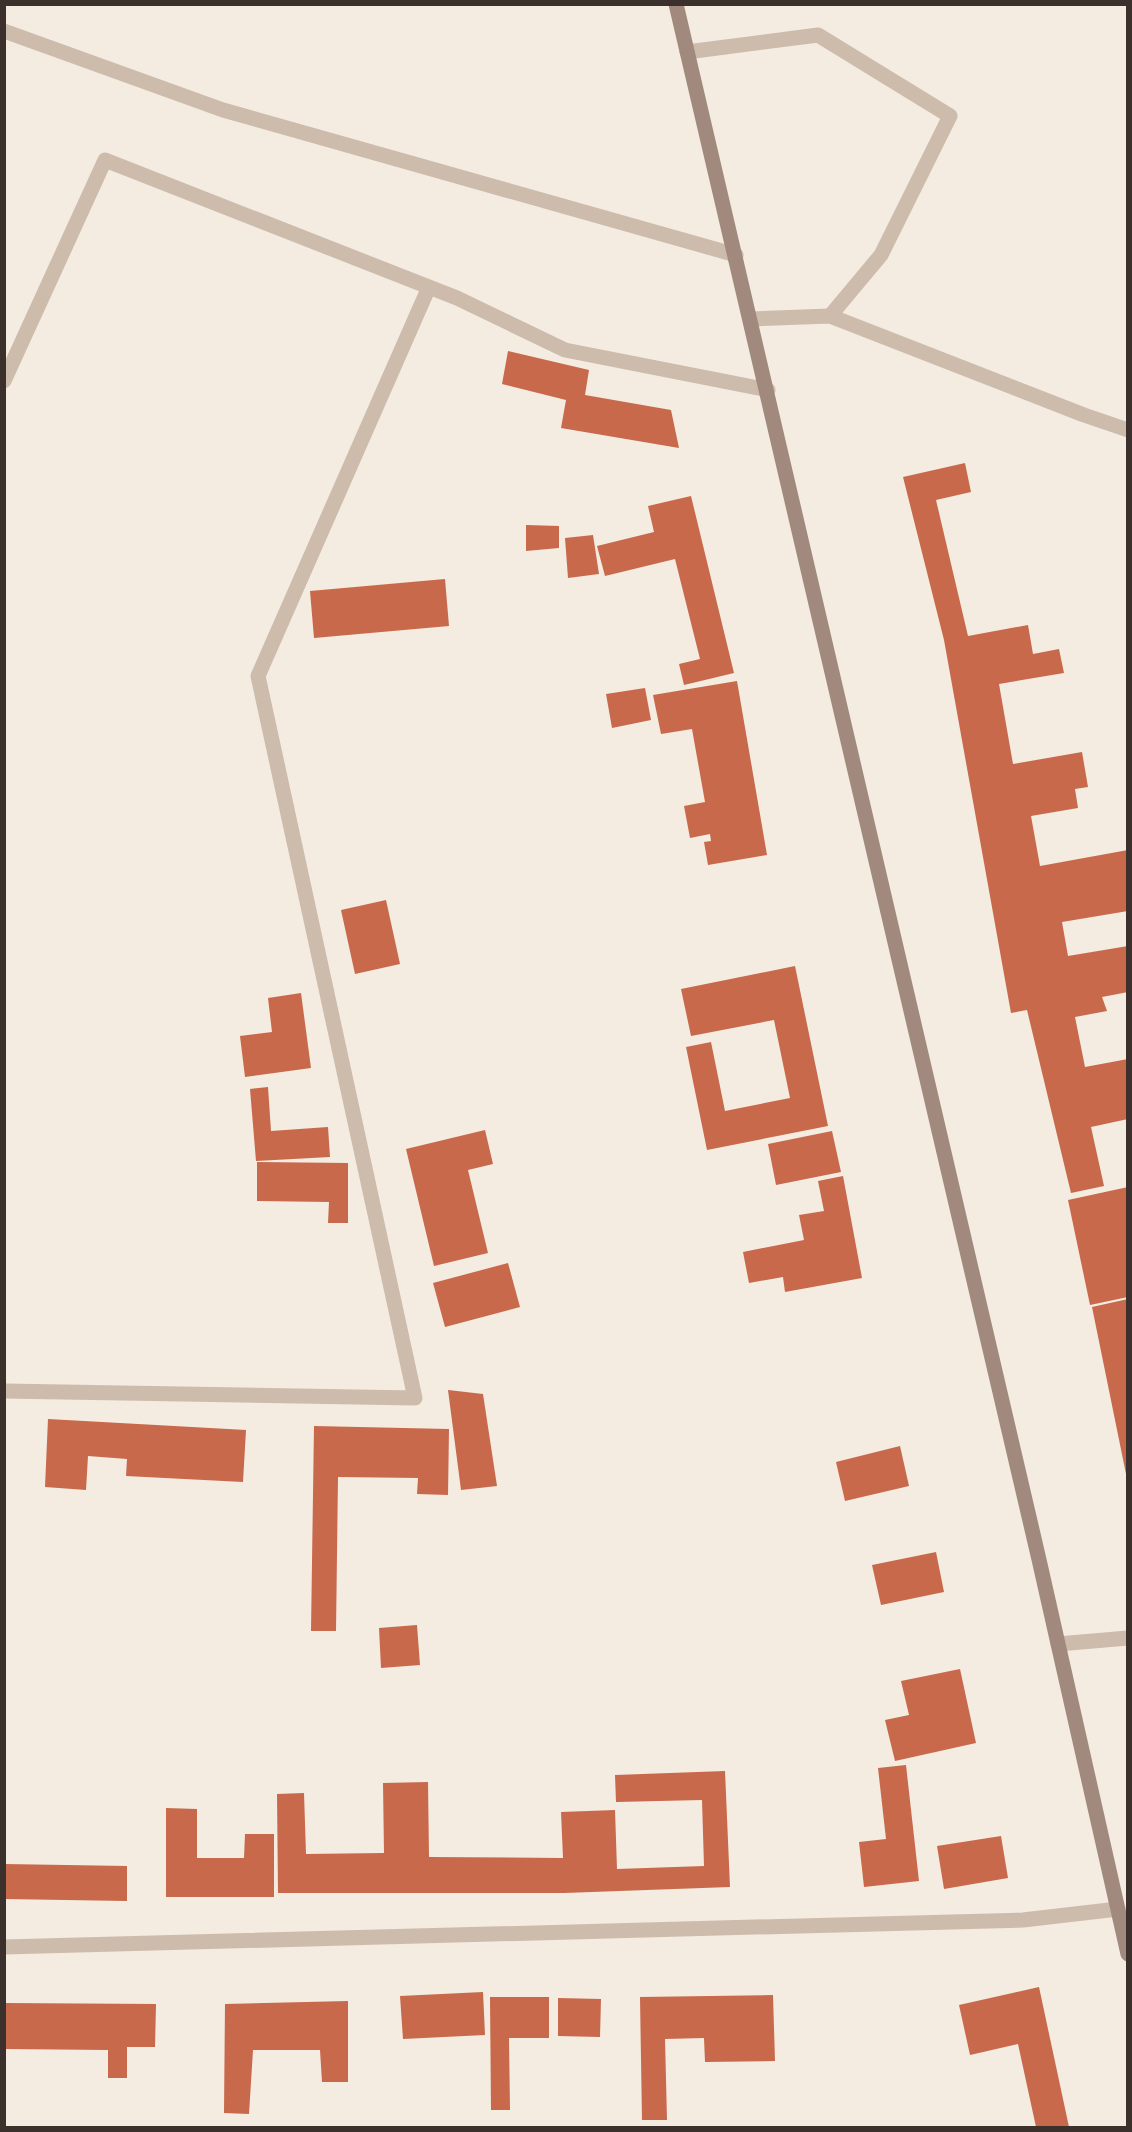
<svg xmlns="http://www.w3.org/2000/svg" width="1132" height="2132" viewBox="0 0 1132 2132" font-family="'IBM Plex Sans',sans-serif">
  <rect width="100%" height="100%" fill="#f4ebe1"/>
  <path fill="#c8694b" d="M508,351L589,370L585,395L671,410L679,448L561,428L566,400L502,384Z
    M965,463L971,492L936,500L968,636L1028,625L1033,654L1059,649L1064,673L999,684L1013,764L1082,752L1088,787L1075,789L1078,808L1031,816L1040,866L1128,850V911L1062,922L1068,956L1128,946V992L1102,997L1107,1011L1075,1017L1085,1067L1128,1059V1119L1091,1127L1104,1186L1071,1193L1027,1010L1011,1013L944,640L903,477Z
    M691,496L734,673L684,685L679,664L700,659L675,559L605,576L597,546L654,532L648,506Z
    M526,525L559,526V548L526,551Z
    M593,535L599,574L568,578L565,538Z
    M445,579L449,626L314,638L310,591Z
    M737,681L767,855L708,865L704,842L711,841L710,834L690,838L684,806L705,802L692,729L661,734L653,695Z
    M645,688L651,720L612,728L606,694Z
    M386,900L400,964L355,974L341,910Z
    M795,966L828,1126L707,1150L686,1047L711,1042L725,1111L790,1098L774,1020L691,1036L681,989Z
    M301,993L311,1068L245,1077L240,1036L272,1032L268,998Z
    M268,1087L271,1131L328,1127L330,1157L256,1161L250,1089Z
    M485,1130L493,1164L468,1170L488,1253L434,1266L406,1149Z
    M832,1131L841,1172L776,1185L768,1144Z
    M257,1162L348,1163V1223H328L329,1202L257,1201Z
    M843,1176L862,1278L785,1292L783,1277L749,1283L743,1252L804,1240L799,1215L824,1211L818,1181Z
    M1128,1187V1297L1090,1305L1068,1200Z
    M508,1263L520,1307L445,1327L433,1283Z
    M1128,1299V1474H1126L1092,1307Z
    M448,1390L483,1394L497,1486L461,1490Z
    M48,1419L246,1430L243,1482L126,1476L127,1459L88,1456L86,1490L45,1487Z
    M314,1426L449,1429L448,1495L417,1494L418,1478L338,1477L336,1631H311Z
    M900,1446L909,1486L845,1501L836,1462Z
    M936,1552L944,1592L881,1605L872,1565Z
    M417,1625L420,1665L381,1668L379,1628Z
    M960,1669L976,1743L895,1761L885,1720L909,1715L901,1681Z
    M906,1765L919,1881L864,1887L859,1842L886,1839L878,1768Z
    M725,1771L730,1887L564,1893H278L277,1794L304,1793L306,1854L384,1853L383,1783L428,1782L429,1857L563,1858L561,1812L615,1810L617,1869L704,1866L702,1800L616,1802L615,1775Z
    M166,1808L197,1809V1858H244L245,1834H274V1897H166Z
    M1001,1836L1008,1878L944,1889L937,1846Z
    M4,1864L127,1866V1901L4,1899Z
    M1039,1987L1069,2127H1036L1018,2044L970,2055L959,2005Z
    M483,1992L485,2035L403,2039L400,1996Z
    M773,1995L775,2061L705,2062L704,2038L665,2039L667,2120H642L640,1997Z
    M490,1997H549V2038H509L510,2110H491Z
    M558,1998L601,1999L600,2037L558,2036Z
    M348,2001V2082H322L320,2050H253L249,2114L224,2113L225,2004Z
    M4,2003L156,2004L155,2047H127V2078H108V2050L4,2049Z"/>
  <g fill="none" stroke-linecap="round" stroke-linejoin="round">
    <path stroke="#cdbbac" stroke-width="15" d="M687,52L818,35L950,116L881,255L830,316"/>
    <path stroke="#cdbbac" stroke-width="15" d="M4,31L223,110L736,255
      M752,319L830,316L1084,415L1128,430
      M4,381L105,160L457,298L565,350L768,390
      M4,1391L415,1398L258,676L429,287
      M1058,1644L1128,1638
      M4,1947L1023,1920L1118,1909"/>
    <path stroke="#a18a7d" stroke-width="15" d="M676,4C832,653 982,1303 1128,1954"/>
  </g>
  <rect width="1132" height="2132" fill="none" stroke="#3b302b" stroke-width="12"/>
</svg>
